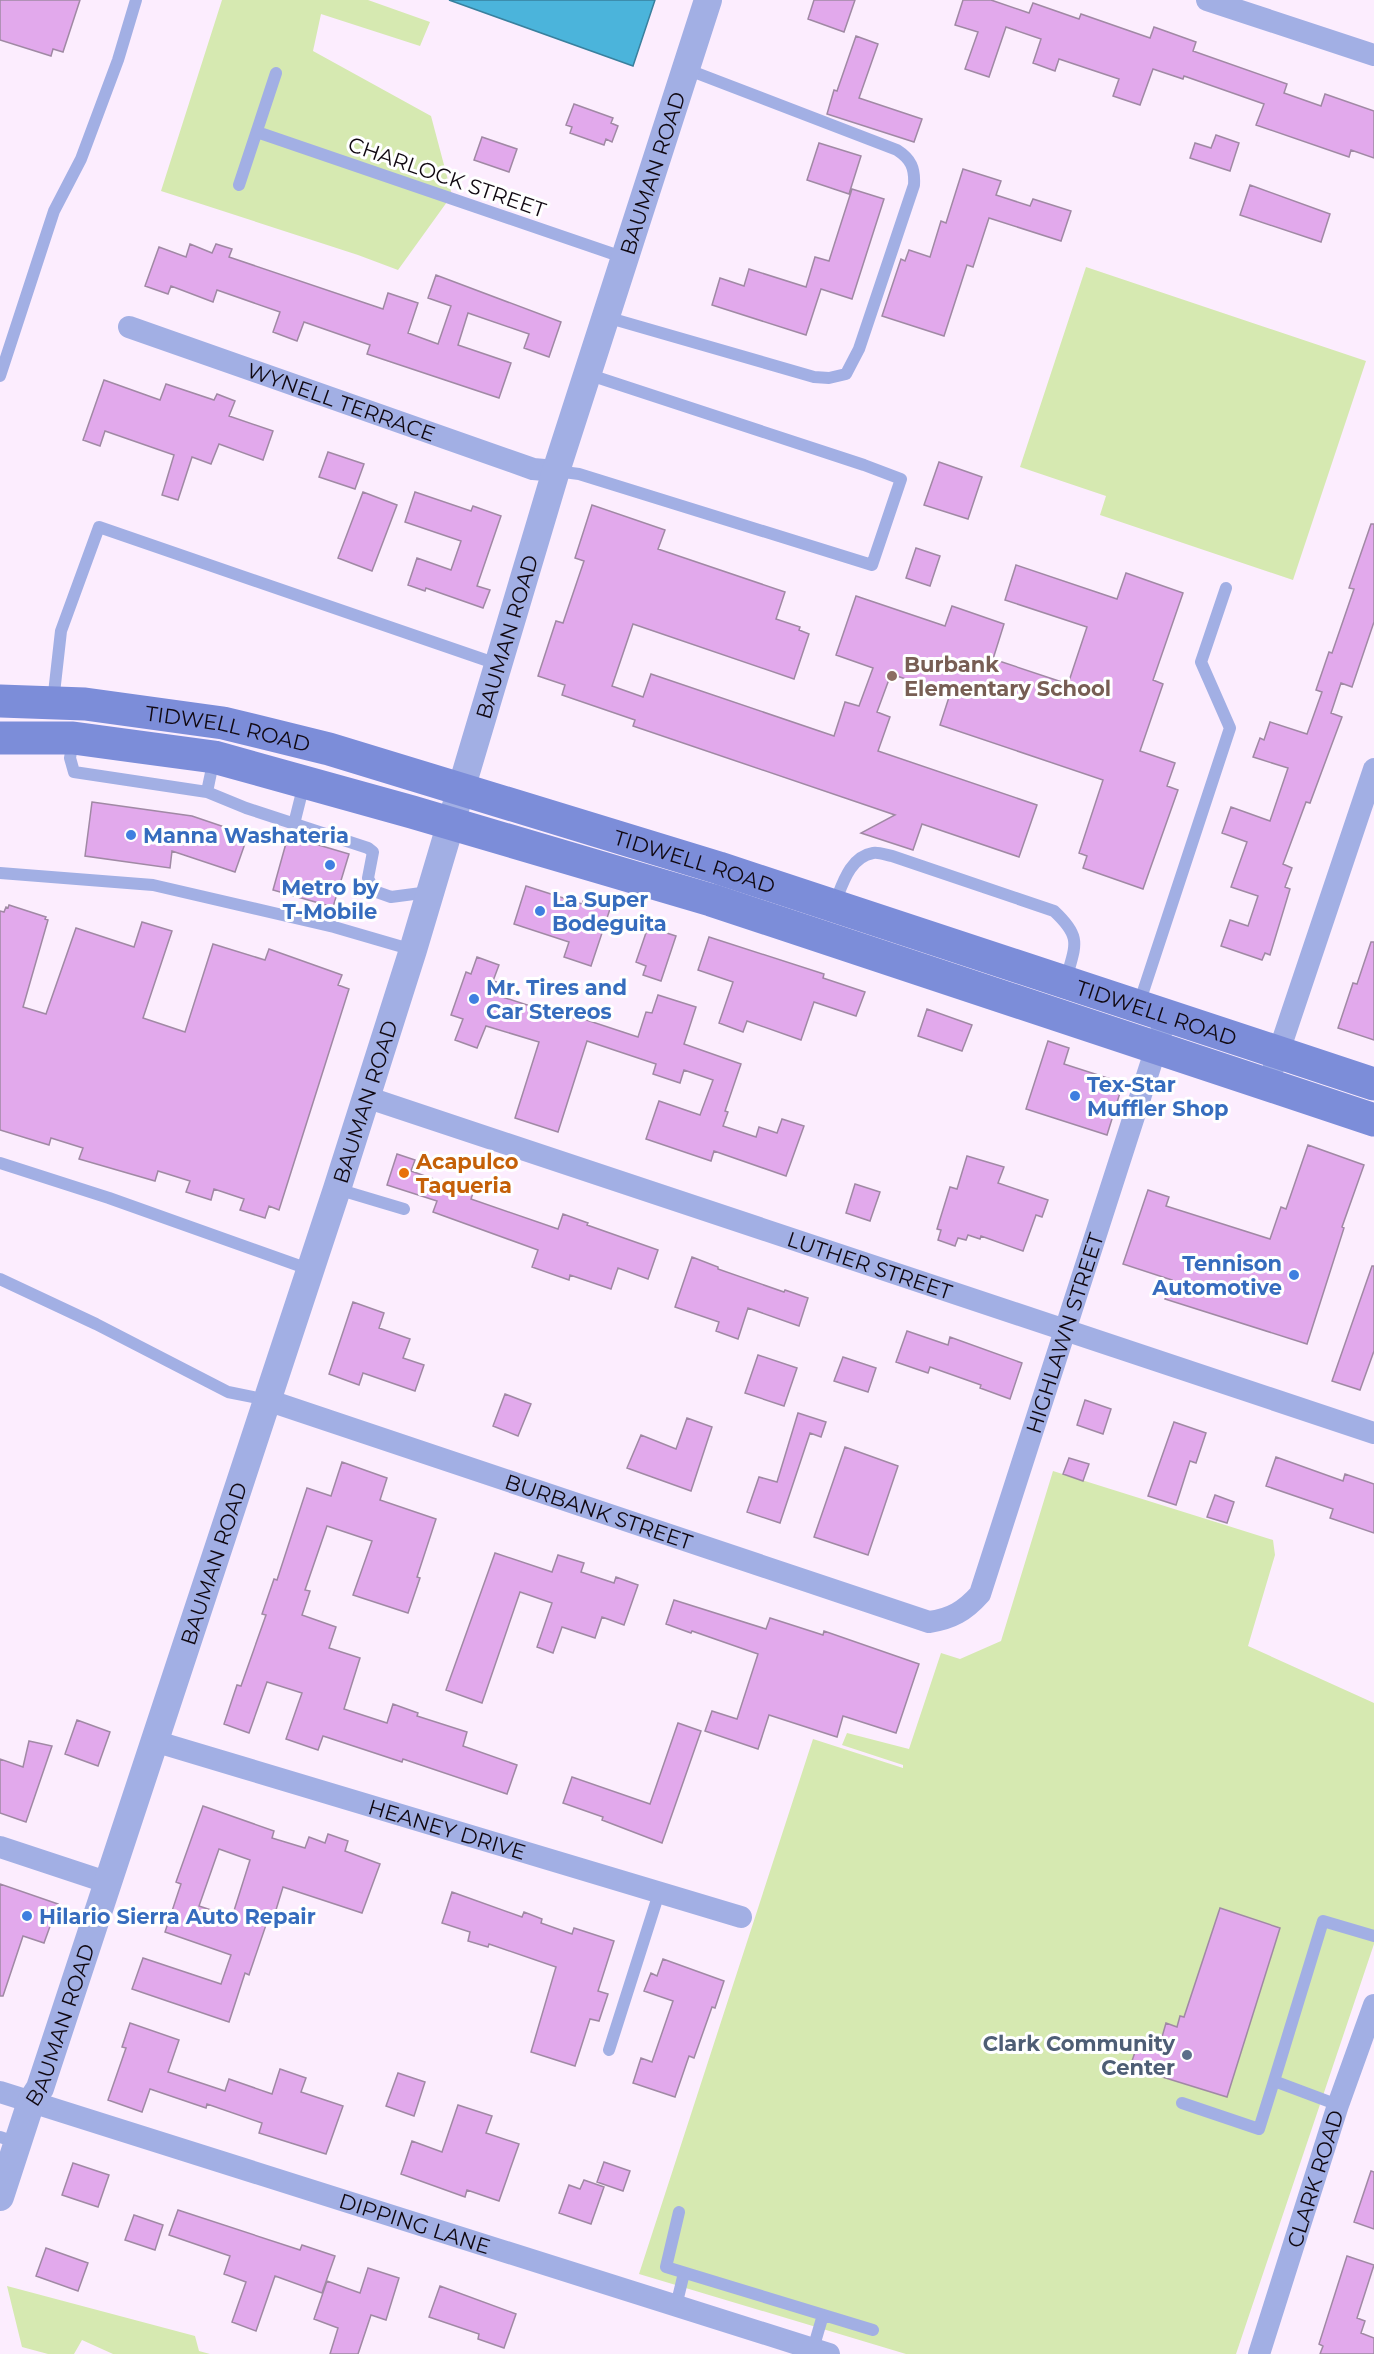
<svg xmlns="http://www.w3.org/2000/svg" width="1374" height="2354" viewBox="0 0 1374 2354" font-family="Montserrat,sans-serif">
  <rect width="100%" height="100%" fill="#fcedfe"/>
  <path fill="#d6e9b1" d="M222,0H368L430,22L420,46L321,14L313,51L431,116L452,195L398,270L358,255L161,191Z
    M1086,267L1366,361L1293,580L1100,515L1106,496L1020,467Z
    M1053,1471L1273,1540L1275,1555L1248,1646L1374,1703V1944L1236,2354H906L639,2274L813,1739L903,1768V1765L842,1745L847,1733L909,1749L941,1653L960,1659L1001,1641Z
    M7,2286L195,2336L199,2351L210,2354H113L82,2340L74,2354H48L22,2347Z"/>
  <path fill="#4bb4db" stroke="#39809e" stroke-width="1.5" d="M449,0H655L633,66Z"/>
  <path fill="#e2a9ec" stroke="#a089a4" stroke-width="1.5" fill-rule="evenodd" d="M0,0H80L63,52L53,49L51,56L0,40Z
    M814,0H855L844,32L808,19Z
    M963,0H991L1029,13L1033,3L1079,19L1081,14L1150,38L1154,27L1196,42L1193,51L1287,84L1284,93L1321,106L1325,94L1374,111V158L1351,150L1349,157L1256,125L1264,104L1184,76L1183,79L1153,69L1140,105L1113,96L1119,79L1059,59L1055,71L1033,63L1041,39L1006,27L989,77L965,69L978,32L955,25Z
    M856,36L878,44L859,98L922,119L914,142L827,114L834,90L837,91Z
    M574,104L613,118L611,123L618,126L612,142L606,139L604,145L570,133L572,127L566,125Z
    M1216,135L1239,143L1230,171L1190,158L1195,143L1211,148Z
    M482,137L517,149L509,172L474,160Z
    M819,143L861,156L849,194L807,180Z
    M963,169L1001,181L996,195L1030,206L1033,199L1071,211L1061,241L989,218L973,267L967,265L944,336L882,316L901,259L905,261L909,250L930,257L941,221L946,223Z
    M1250,185L1330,214L1321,242L1240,215Z
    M852,189L884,199L852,299L821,289L806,335L712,305L720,278L744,286L749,269L806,287L815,257L829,261Z
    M190,244L212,253L216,244L232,249L229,257L383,309L388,293L418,303L408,333L438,344L451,306L428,298L436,275L561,322L549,357L524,348L529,334L468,313L458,345L511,363L499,398L367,354L370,345L304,322L297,341L273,332L280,312L217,290L213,302L171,286L168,294L145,286L159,247L186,257Z
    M104,380L160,400L166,384L214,400L217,394L235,401L229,416L273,431L263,460L219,444L211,464L192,457L178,500L162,495L174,455L105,431L100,446L83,440Z
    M328,452L364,464L355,489L319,477Z
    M939,462L982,477L968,519L924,505Z
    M363,492L397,505L372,571L338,558Z
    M415,492L471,511L473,506L501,516L477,586L490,590L483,608L426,588L425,591L408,585L417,558L451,570L461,541L405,522Z
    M592,505L665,530L658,549L785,592L776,619L800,627L799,630L809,634L794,679L633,624L612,686L643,697L651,674L834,736L845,702L859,706L873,668L836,655L856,596L945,626L952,606L1004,624L993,659L1068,684L1087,627L1005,600L1016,565L1117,599L1126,573L1183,593L1153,680L1163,684L1140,751L1175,763L1167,786L1178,790L1143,889L1083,868L1087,856L1079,853L1103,780L940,725L950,694L891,674L877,712L890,717L878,751L1037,805L1019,857L922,824L913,850L861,833L895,815L633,726L635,720L562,695L565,685L538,676L556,621L563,623L584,561L575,558Z
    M1371,524H1374V622L1352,687L1341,683L1331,713L1342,717L1310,803L1306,802L1283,864L1292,868L1285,887L1290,889L1270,955L1265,953L1262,960L1221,946L1230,920L1248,926L1258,896L1231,887L1247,842L1222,833L1231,807L1270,821L1288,768L1253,757L1260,738L1264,740L1270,722L1307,734L1322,692L1316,690L1329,652L1332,653L1354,589L1349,588Z
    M916,548L940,556L930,586L906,578Z
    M92,802L192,816L248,835L235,872L172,851L170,868L85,856Z
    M288,836L349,854L333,907L273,890Z
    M526,886L582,904L586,894L612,903L591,966L564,957L569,942L514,924Z
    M9,905L46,917L45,919L48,920L23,1007L46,1014L76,928L134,947L142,922L172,931L143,1018L185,1032L213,944L265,960L269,949L342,975L338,985L349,989L279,1210L269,1206L265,1218L240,1210L244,1199L214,1189L211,1200L186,1192L190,1181L158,1171L155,1181L79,1159L83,1148L51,1138L49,1145L0,1130V911L4,912L6,907L8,908Z
    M648,927L676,936L661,981L643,975L646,966L636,962Z
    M709,937L824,974L823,978L865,992L856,1016L814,1002L801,1040L747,1021L743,1032L719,1023L733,982L698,970Z
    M1371,942H1374V1040L1338,1028L1353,983L1357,984Z
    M477,957L499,965L493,981L497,982L493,994L549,1012L550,1008L638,1037L646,1012L652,1013L658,995L696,1007L684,1044L741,1064L725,1111L728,1112L723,1126L756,1137L759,1127L777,1133L782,1119L804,1126L786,1176L714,1151L711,1161L646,1139L659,1101L700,1115L713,1080L684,1070L680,1083L653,1074L656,1064L587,1041L558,1132L515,1118L539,1042L486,1026L477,1048L455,1040L463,1019L451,1015L466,972L471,974Z
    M927,1009L972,1025L962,1051L918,1036Z
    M1048,1041L1069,1048L1064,1064L1123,1083L1107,1135L1026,1109Z
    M1308,1145L1364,1165L1342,1227L1344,1228L1307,1344L1165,1299L1172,1280L1123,1264L1148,1190L1169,1197L1166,1206L1270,1239L1281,1207L1286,1209Z
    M397,1154L415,1160L411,1171L473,1193L471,1199L558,1229L563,1214L588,1223L587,1225L658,1250L648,1279L618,1268L611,1289L570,1275L569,1280L532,1267L538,1250L433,1212L437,1201L387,1185Z
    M967,1156L1004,1167L998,1183L1048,1200L1042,1217L1036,1215L1023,1251L981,1236L980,1239L968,1235L966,1240L958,1238L955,1246L938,1240L941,1230L937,1229L950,1187L957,1189Z
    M855,1184L880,1192L870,1221L846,1213Z
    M692,1257L718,1267V1269L784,1292L785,1290L808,1298L799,1326L748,1308L738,1339L716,1331L719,1322L675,1307Z
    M1372,1266H1374V1351L1360,1390L1332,1381Z
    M353,1302L384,1313L379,1328L410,1339L403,1358L424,1365L415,1391L363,1373L359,1385L329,1374Z
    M907,1331L948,1345L950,1337L1022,1363L1010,1399L980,1388L981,1385L930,1367L928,1373L896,1362Z
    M758,1355L797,1368L784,1406L745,1393Z
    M843,1357L876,1368L868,1392L834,1381Z
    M505,1394L531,1404L518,1436L493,1426Z
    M1085,1400L1111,1409L1103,1434L1077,1425Z
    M798,1413L826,1422L821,1437L810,1433L780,1523L747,1512L759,1477L777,1482Z
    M687,1418L712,1427L691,1491L627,1468L641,1435L676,1449Z
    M1174,1422L1206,1433L1196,1463L1190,1461L1176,1505L1148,1496Z
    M845,1447L898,1466L868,1555L814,1537Z
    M1276,1457L1343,1481L1345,1474L1374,1484V1533L1330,1518L1333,1509L1266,1486Z
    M1069,1458L1089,1464L1083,1481L1063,1474Z
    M342,1462L387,1478L380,1500L436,1519L417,1577L420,1578L408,1613L353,1595L372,1541L327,1526L305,1590L310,1591L302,1615L336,1627L329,1648L360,1658L344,1709L387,1723L393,1704L418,1713L417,1716L467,1732L463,1746L517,1765L507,1794L403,1759L402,1762L323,1736L318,1750L286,1739L302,1693L267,1682L249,1733L224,1724L237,1685L241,1686L266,1615L262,1614L274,1579L277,1580L307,1488L331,1496Z
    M1215,1495L1234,1502L1227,1523L1207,1517Z
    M495,1553L552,1572L558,1555L584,1563L581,1572L614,1583L616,1577L638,1585L624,1625L602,1617L595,1638L562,1627L553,1653L537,1647L552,1603L520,1592L482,1703L446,1690Z
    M674,1600L766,1629L770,1618L823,1635L824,1631L919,1664L896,1733L843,1716L837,1737L769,1715L758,1749L705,1731L712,1711L737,1719L758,1654L692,1631L691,1633L666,1624Z
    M77,1720L110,1732L98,1766L65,1754Z
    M678,1723L701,1731L662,1843L602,1820L603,1817L563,1803L572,1777L650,1804Z
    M29,1741L52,1746L26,1822L0,1813V1759L23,1767Z
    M203,1806L274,1831L272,1838L305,1848L309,1837L325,1843L328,1834L348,1841L345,1851L380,1864L362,1913L283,1887L272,1923L267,1922L249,1975L245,1973L229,2022L132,1989L143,1958L221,1984L231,1955L165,1932L181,1884L176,1882ZM219,1849L250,1860L232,1917L199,1906Z
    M0,1884L58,1904L44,1943L23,1936L3,1996H0Z
    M452,1892L522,1917L524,1912L542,1919L541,1923L572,1934L574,1928L614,1941L598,1991L608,1994L599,2021L590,2019L575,2066L531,2052L556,1967L489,1944L488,1947L468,1941L470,1932L442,1923Z
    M1220,1908L1280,1928L1227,2097L1130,2067L1140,2037L1160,2044L1166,2023L1177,2027L1180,2016L1184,2017Z
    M663,1959L724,1981L715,2008L712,2007L694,2058L689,2056L675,2097L633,2083L641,2058L652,2062L673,2001L644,1991L651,1973L657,1976Z
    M130,2023L179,2040L168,2072L225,2091L229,2079L272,2094L280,2069L306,2078L301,2092L343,2106L326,2154L259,2133L262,2123L207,2104L206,2108L150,2089L142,2112L108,2100L126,2048L122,2047Z
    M398,2073L425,2082L414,2116L386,2106Z
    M458,2105L492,2116L486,2133L519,2144L499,2201L467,2190L465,2197L401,2174L412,2141L442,2152Z
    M604,2162L630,2171L623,2191L597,2182Z
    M73,2163L109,2175L98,2207L62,2195Z
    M1371,2171L1374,2172V2229L1354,2222Z
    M584,2180L604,2187L591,2224L559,2213L569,2185L580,2189Z
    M178,2210L300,2250L302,2245L335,2256L322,2293L275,2276L256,2331L232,2322L246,2282L224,2274L230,2256L169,2235Z
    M134,2215L163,2225L155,2250L125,2240Z
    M46,2248L88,2263L78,2291L36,2276Z
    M1347,2256L1374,2265L1357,2318L1365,2321L1361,2333L1374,2338V2354H1320L1323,2346L1319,2344Z
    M368,2268L399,2278L386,2320L371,2315L358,2354H330L338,2328L314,2319L327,2281L360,2293Z
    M440,2286L516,2314L504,2348L478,2339L479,2334L429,2317Z"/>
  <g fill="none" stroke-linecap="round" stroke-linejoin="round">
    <path stroke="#a2afe4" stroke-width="12" d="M257,132L625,258
      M239,185L276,73
      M606,317L814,377L829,378L846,374L859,349L914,185C915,168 911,159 897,150L686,69
      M0,376L54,211L81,159L118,60L136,0
      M556,471L579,474L872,565L901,479L864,465L587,374
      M53,702L61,631L99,527L497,664
      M73,740L70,758L74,772L207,792L246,808L368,848L373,852L368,878L374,891L391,897L429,892
      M207,792L214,758
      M294,824L304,784
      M0,873L153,885L334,927L413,950
      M834,905C842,886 849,857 873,853C879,852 886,855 892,856L1054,911C1083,938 1075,945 1066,980
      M1139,1004L1230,728L1201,662L1226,588
      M0,1163L109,1198L311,1270
      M337,1189L404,1209
      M0,1279L96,1324L228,1392L267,1400
      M609,2050L659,1893
      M1182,2103L1259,2129L1274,2081
      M1338,2105L1274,2081L1323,1921L1374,1936
      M0,2137L18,2143
      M679,2212L666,2267L873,2330
      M676,2306L684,2273
      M813,2349L823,2315"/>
    <g stroke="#a2afe4" stroke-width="22">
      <path d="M1207,0L1374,55"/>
      <path id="s1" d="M129,327L533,469L556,471"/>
      <path d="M1274,1066L1374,769"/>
      <path id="s2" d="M366,1097L1374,1433"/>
      <path id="s3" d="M267,1400L929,1622C951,1619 965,1611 980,1594L1167,1014"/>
      <path id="s4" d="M154,1741L741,1917"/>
      <path d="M0,1847L106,1882"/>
      <path id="s5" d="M0,2092L829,2354"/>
      <path id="s6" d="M1259,2354L1338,2105L1374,2005"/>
    </g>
    <path stroke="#a2afe4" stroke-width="28" id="s7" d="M0,2197L31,2102L40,2088L337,1189L413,950L556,471L708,0"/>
    <g stroke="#7c8dd9" stroke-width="33">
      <path id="s8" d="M0,701L85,704L223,723L329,749L719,868L1374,1084"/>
      <path d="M0,738H73L214,757L412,812L711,900L1374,1120"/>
    </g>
  </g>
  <circle fill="#8d6e63" stroke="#fff" stroke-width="2" cx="892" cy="676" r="6"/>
  <g fill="#3f7fe0" stroke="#fff" stroke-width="2">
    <circle cx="131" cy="835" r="6"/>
    <circle cx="330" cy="865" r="6"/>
    <circle cx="540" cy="911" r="6"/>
    <circle cx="474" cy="999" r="6"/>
    <circle cx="1075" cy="1096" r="6"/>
    <circle cx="1294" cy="1275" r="6"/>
    <circle cx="27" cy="1916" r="6"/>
  </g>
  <circle fill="#e8710a" stroke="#fff" stroke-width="2" cx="404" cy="1173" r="6"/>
  <circle fill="#5c6f8a" stroke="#fff" stroke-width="2" cx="1187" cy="2055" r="6"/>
  <g text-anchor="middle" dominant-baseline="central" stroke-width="6" stroke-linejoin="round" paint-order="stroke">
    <g font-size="21" fill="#100811" stroke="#fff">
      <text stroke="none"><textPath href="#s7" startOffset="2127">BAUMAN ROAD</textPath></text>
      <text transform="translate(447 177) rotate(19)">CHARLOCK STREET</text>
      <text stroke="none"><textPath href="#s1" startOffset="225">WYNELL TERRACE</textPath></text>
      <text stroke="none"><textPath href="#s7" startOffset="1641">BAUMAN ROAD</textPath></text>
      <text stroke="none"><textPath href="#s8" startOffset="230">TIDWELL ROAD</textPath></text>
      <text stroke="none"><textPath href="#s8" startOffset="716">TIDWELL ROAD</textPath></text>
      <text stroke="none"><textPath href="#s8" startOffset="1202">TIDWELL ROAD</textPath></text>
      <text stroke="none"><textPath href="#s7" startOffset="1155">BAUMAN ROAD</textPath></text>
      <text stroke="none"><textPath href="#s2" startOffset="531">LUTHER STREET</textPath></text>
      <text stroke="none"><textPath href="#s3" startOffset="1032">HIGHLAWN STREET</textPath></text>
      <text stroke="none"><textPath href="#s3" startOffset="350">BURBANK STREET</textPath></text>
      <text stroke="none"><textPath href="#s7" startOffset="669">BAUMAN ROAD</textPath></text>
      <text stroke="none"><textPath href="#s4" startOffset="306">HEANEY DRIVE</textPath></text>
      <text stroke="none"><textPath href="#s7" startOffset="183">BAUMAN ROAD</textPath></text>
      <text stroke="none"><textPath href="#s6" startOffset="184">CLARK ROAD</textPath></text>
      <text stroke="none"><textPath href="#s5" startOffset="435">DIPPING LANE</textPath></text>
    </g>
    <g font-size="21" font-weight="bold" fill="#785e54" stroke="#fff" text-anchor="start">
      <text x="904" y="664">Burbank<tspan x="904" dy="24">Elementary School</tspan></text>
    </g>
    <g font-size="21" font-weight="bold" fill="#366cbe" stroke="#fff" text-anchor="start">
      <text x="143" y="835">Manna Washateria</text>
      <text x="330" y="887" text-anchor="middle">Metro by<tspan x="330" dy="24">T-Mobile</tspan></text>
      <text x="552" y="899">La Super<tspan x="552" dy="24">Bodeguita</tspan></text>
      <text x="486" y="987">Mr. Tires and<tspan x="486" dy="24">Car Stereos</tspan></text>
      <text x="1087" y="1084">Tex-Star<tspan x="1087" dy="24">Muffler Shop</tspan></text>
      <text x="1282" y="1263" text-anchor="end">Tennison<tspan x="1282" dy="24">Automotive</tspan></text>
      <text x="39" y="1916">Hilario Sierra Auto Repair</text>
    </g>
    <g font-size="21" font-weight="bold" fill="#c56008" stroke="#fff" text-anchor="start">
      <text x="416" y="1161">Acapulco<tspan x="416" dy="24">Taqueria</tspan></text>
    </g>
    <g font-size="21" font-weight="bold" fill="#4e5e75" stroke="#fff" text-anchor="end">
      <text x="1175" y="2043">Clark Community<tspan x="1175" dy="24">Center</tspan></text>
    </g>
  </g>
</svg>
